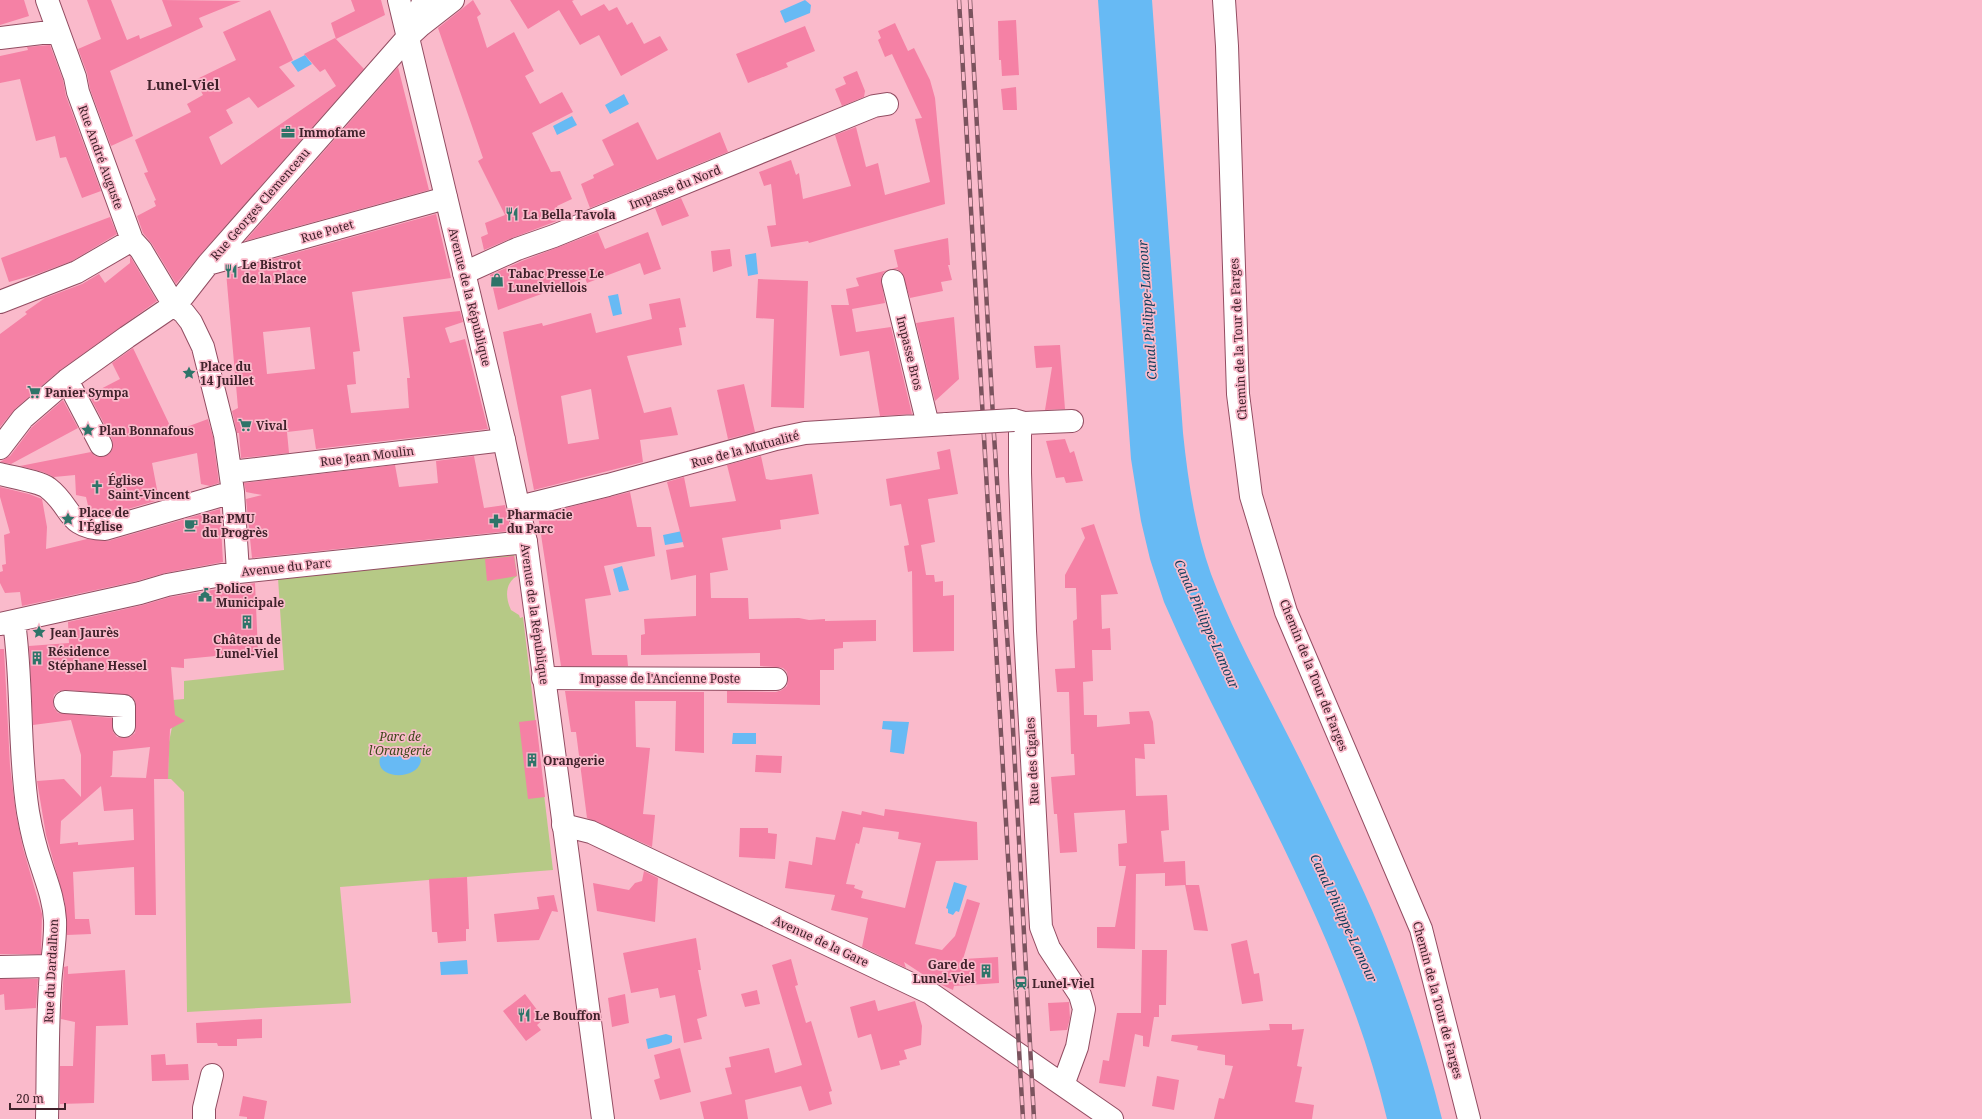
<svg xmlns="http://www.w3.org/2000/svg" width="1982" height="1119" viewBox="0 0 1982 1119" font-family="'Noto Serif',serif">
  <rect width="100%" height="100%" fill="#fabacb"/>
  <path fill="#b6c986" d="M514,553L517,576C505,583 505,597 511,610L519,615L520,618L523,617L553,870L340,887L351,1003L187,1012L184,792L171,779H168L169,742L174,717L173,700L184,699V681L284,670L278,578Z"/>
  <path fill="#67baf4" d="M805,0L811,5L810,13L785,23L780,11Z
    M1098,0H1152L1183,433C1188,480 1195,529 1211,574C1230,625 1256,673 1281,722C1307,772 1331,823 1356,875C1393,953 1421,1035 1442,1119H1387C1346,948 1255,797 1181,640L1164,602L1150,559L1141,521L1131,459Z
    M305,55L312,64L298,72L291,62Z
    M624,94L629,104L610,114L605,105Z
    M572,116L577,125L557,135L553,126Z
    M756,253L758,274L748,276L745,255Z
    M618,294L622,314L613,316L608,296Z
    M687,530L689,541L665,545L663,535Z
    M622,566L629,590L619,592L613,569Z
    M883,721L909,722L904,754L890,752L892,730L882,729Z
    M733,733H756V744H732Z
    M398,750C408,750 417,751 421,760C419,781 374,780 380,758L387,753Z
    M954,882L967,886L959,912L956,911L953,915L948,913V909L946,908Z
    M467,960L468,974L441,975L440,962Z
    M666,1034L672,1036V1042L669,1044L648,1049L646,1039Z"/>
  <path fill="#f581a5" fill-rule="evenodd" d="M0,0H24L29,16L0,25Z
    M87,0H111L127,40L139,35L140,39L172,26L162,0L241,1L199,18L203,27L110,71L133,136L111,146L90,89L87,73L78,49L101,39Z
    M351,0H381L385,15L336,39L331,23L355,11Z
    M473,0L481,14L477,17L487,48L514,32L534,71L525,76L540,104L562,92L573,112L532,133L551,172L560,171L572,199L557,206L562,219L512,238L484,250L481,237L488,234L485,223L505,215L478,161L483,158L438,28Z
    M510,0H574L572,1L581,16L604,4L609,11L617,7L627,25L632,22L644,44L660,36L668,50L621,76L599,35L580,45L559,10L528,29Z
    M270,10L293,60L279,67L295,86L258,108L249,97L226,110L233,123L209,137L221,165L336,86L325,69L320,72L304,54L335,38L364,69L199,256L176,284L152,244L143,233L137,216L156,206L154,201L156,200L144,173L148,172L135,140L191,112L187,104L203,95L195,80L236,60L223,32Z
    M1016,20L1019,75L1002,76L1001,60H999L998,21Z
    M895,23L908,51L914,48L930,80L935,98L945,204L809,243L808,241L771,247L767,226L776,225L771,184L764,186L759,172L791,160L796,175L799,173L803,199L851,186L835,135L856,127L866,167L878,163L885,195L930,182L915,119L922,118L892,54L885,57L878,40L881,38L878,31Z
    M805,26L815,51L786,63L788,67L748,83L736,54Z
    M50,45L63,80L66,96L101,191L82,198L66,157L60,158L55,136L36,141L20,79L0,83V56L28,50L27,47Z
    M398,67L429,190L245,241Z
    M857,71L865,91L864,97L842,106L835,89L846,84L843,77Z
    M1016,87L1017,110H1003L1001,89Z
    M638,122L657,160L720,132L728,152L590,208L581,184L594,178L593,175L614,165L602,140Z
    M681,198L689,216L662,226L655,208Z
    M436,214L451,278L352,292L360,351L353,352L356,384L347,385L351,413L409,408L407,378H410L403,317L460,311L463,322L445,328L450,343L465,339L488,429L316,449L313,429L287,432L289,453L241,458L239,433H237L232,411L238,408L226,272ZM310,327L315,369L267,374L263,332Z
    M110,217L117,234L72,261L37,274L9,282L1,258Z
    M598,232L605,249L648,232L661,269L644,275L640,263L587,283L585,278L498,310L490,275L522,261Z
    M948,238L950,265H948L952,280L941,282L943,291L910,298L902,273L897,269H892L898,267L894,250Z
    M730,249L732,266L713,272L711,251Z
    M130,256L157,301L59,371L15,409L0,427V334L27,314L25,312L45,298L82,284L99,274L105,283L130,263Z
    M888,270L884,272L881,278L885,303L852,309L856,332L891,327L912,414L880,416L869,351L840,356L831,305H849L846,289L859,286L856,278Z
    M758,279L808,281L804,408L771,407L774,319L756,318Z
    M680,298L686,327L679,328L682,345L627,356L644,413L671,407L678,435L640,440L643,462L534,490L503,332L542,323L543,326L591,313L596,333L652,319L649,304ZM591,389L599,439L568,444L561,396Z
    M954,317L959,379L935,401L916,323Z
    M1060,345L1065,409L1045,410L1052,367L1036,368L1034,346Z
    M133,348L173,432L208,419L213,437L219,483L210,486L201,484L197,453L152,463L159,500L104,516L95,515L90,514L86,497L76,495L75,475L54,477L43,472L20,466L91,452L95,456L101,457L106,456L111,452L113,446L112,439L89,395L120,379L112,363Z
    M744,384L755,432L728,439L717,390Z
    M63,400L78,428L11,464L0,462L10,456L32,427Z
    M1065,439L1070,453L1074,451L1083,481L1066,483L1064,477L1056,478L1046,441Z
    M950,449L958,494L928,499L935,542L921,545L926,575H934L935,582L943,581V596L954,595V651L913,652L912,571L908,572L904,546L909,545L901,504L890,506L886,479L940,469L937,452Z
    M474,456L484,508L505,505L511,531L252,558L246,499L262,495L246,492L244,483L395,465L399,487L438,483L436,461Z
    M761,456L766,479L771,480L812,474L819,514L780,520L781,529L722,538L728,570L710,573L711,598H748L749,619L799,618L809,620L825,619V621L876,620V641L843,642V648L834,649V670H820V705L727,703V691L776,692L782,690L787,686L788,679L787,672L783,668L776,667L760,666V653L641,655V635L645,634L644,619L696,616V575L671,580L666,550L684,547L667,482L684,477L690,507L736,501L727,465Z
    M0,487L29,494L42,499L47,527L46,549L87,539L108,541L220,509L223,562L165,573L137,581L22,606L20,592L5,593L0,583V572L3,571L2,565L6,564L4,535L10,533L0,497Z
    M630,492L637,527H651L655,556L604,566L611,595L585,599L592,655H627L628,666H561L538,515Z
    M1094,524L1118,594L1101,595L1102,629L1110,628L1111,650H1092L1093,681L1083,682L1084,715H1097V727L1130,724L1129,712L1149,711L1153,722L1155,744H1144L1145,759L1135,758L1136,796L1167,795L1169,830L1161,831L1164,864V862L1185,861L1186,885H1199L1208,931L1194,930L1185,885L1165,886V873L1136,874L1135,949L1097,948V927H1115L1126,866H1119L1118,844L1127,843L1125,810L1074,813L1077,852L1060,853L1057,814H1054L1051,777L1075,775L1074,754H1071L1069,692H1057L1055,669L1075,668L1073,621L1077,619L1076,588H1065V575L1085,538L1081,528Z
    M514,556L517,576L487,581L485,559Z
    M255,583L258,652L184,659V668L171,667L175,715L185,721L170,729L168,779H154L156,915H135L134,867L73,872L75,919H89L91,934L67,935L65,903L46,835L37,781L64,779L81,797V755L71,720L33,725L29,646L69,643L68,622L143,605L170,597ZM66,690L130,695L135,700L136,706V726L135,733L130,737L124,738L117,737L113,732L112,718L58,713L54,708L53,701L54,695L59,691ZM150,747L146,778L110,777L112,775L113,751ZM101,786L104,811L133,809L134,840L78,845V842L60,844L61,821Z
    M0,649H4L10,766L16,814L23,848L42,914L41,954H0Z
    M565,691L704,692V753L675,751L676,701H635L636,747L650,748L643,814L655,815L652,847L587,818L576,732H571Z
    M536,720L545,797L528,799L519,722Z
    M756,755L782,756L781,773L755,772Z
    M885,809L977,822L978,860L936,861L915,944L942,950L955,936L967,899L980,903L963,959L998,957L999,983L954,986L953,990L933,981L904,962L906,968L862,947L868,918L831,910L835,895L785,888L789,861L812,865L816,837L835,840L842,811L861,815L862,811L884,816ZM863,827L899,832L898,839L921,843L905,908L861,898L863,891L854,888L855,885L846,884L856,843L859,844Z
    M740,828H768V833L777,834L775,859L739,857Z
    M644,871L658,878L655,922L597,911L593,883L629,890L635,883L642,881Z
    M467,877L469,929H466V941L438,943L437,932H432L429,879Z
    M554,895L558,912L552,911L539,940L497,942L494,914L539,909L537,897Z
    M696,938L701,970H698L707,1016L697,1019L702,1039L684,1043L675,995L660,998L658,988L631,993L623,953Z
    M1247,940L1254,974L1259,973L1263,1001L1242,1004L1231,944Z
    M1142,950H1167L1166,1005H1159V1017H1154L1149,1047L1143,1046V1036L1135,1034L1125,1087L1099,1083L1103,1060L1109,1061L1117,1013H1141Z
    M791,959L798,985L795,986L806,1023L811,1021L832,1091L829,1092L832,1104L809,1111L801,1086L745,1100L748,1119H704L700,1102L732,1094L725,1068L731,1067L729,1057L769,1048L775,1073L802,1065L772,965Z
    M68,966V974L125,970L128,1025L96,1026L94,1103L60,1104V1066H73L75,1022L61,1019L64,967Z
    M0,979H38L36,1008L5,1010L4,994L0,995Z
    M757,990L760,1004L745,1007L741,994Z
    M525,994L544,1019L537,1025L541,1030L526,1041L503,1011Z
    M625,994L629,1023L612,1027L608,998Z
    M875,1000L878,1011L915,1001L922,1026L921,1045L904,1050L907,1059L899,1061L900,1065L881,1070L871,1034L858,1038L850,1007Z
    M1069,1002L1070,1018L1067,1030L1050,1031L1048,1003Z
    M262,1019V1038L237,1039V1046H218L217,1043H197L196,1023Z
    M1269,1024H1292V1030L1304,1029L1297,1066L1302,1067L1295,1102L1314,1105L1312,1119H1214L1219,1098L1224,1099L1233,1066L1225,1065V1055L1197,1050L1198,1046L1171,1041L1172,1035L1270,1030Z
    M680,1048L691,1092L660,1100L654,1080L660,1078L654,1055Z
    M165,1054L166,1065L188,1064L189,1080L152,1081L151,1055Z
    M1157,1076L1179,1080L1174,1110L1152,1106Z
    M243,1096L267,1101L264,1119H247V1117L239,1116Z"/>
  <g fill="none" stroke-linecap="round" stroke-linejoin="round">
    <g stroke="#924d62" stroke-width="24">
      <path id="minor" d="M47,0L75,77L78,92L132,240L141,250L174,305L184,313L191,322L203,347L225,435L233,492L238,572
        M1224,0L1227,46L1238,394L1251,496L1286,612L1421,929L1469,1119
        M410,32L424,0
        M0,38L58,31
        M208,264L446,198
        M464,273L517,249L554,236L874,106L887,104
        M893,281L928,425
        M0,302L77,272L132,240
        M67,380L101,445
        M1014,420L1024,423L1072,421
        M1024,423L1020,431V473L1025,631L1041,927L1049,948L1080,995L1084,1009L1077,1047L1063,1085
        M0,448L23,418L67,380L127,337L174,305L183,296L208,264L408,37L421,25L453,0
        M231,472L504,440
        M0,474C11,477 41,482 48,488C73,507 66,528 105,529L233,492
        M519,507L608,485L776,439L805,433L947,424
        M14,622C23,685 18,749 28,812C31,829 35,847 41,864C47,883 54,900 55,920C56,942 51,964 50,986C47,1030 48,1075 47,1119
        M0,624L140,593L167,585L238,572L526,542
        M543,678L776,679
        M65,702L124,706V726
        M563,825L591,832L930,993L1112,1119
        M0,967L51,966
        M204,1119V1108L212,1075"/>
    </g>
    <g stroke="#924d62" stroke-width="24">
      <path id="major" d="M399,0L504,440L526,542L603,1119"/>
    </g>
    <use href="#minor" stroke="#fff" stroke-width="22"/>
    <use href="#major" stroke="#fff" stroke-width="22"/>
    <g stroke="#7b535e" stroke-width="4.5">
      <path id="rail" d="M959,0L1023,1119
        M970,0L994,435L1012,711L1034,1119"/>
    </g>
    <use href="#rail" stroke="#fabacb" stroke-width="3" stroke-dasharray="9" stroke-linecap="butt"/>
    <g stroke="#924d62" stroke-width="24" stroke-linecap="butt">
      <path id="minor-bridge" d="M947,424L1014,420"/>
    </g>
    <use href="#minor-bridge" stroke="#fff" stroke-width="22"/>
  </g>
  <defs>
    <g id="office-bare" transform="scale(1.08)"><path d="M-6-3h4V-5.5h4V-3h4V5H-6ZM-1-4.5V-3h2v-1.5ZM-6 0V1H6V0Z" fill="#2e7469" stroke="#fabacb" stroke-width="2.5" paint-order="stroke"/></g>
    <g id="restaurant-bare" transform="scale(1.08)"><path d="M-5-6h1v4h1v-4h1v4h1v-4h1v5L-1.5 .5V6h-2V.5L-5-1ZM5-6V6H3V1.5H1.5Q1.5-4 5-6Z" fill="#2e7469" stroke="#fabacb" stroke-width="2.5" paint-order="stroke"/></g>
    <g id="shop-bare" transform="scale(1.08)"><path d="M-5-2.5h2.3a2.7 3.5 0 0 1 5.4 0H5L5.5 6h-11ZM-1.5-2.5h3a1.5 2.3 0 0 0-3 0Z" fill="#2e7469" stroke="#fabacb" stroke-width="2.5" paint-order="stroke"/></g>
    <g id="sight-bare" transform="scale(1.08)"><path d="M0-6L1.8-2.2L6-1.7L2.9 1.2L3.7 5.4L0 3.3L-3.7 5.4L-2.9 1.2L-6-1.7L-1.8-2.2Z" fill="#2e7469" stroke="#fabacb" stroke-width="2.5" paint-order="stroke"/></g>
    <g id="supermarket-bare" transform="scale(1.08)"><path d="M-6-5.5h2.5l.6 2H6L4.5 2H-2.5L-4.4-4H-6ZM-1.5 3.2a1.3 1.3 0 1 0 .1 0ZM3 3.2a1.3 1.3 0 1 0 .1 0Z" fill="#2e7469" stroke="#fabacb" stroke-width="2.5" paint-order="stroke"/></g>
    <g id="church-bare" transform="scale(1.08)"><path d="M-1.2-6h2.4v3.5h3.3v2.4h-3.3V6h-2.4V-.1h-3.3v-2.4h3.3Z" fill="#2e7469" stroke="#fabacb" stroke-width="2.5" paint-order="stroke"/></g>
    <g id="pharmacy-bare" transform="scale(1.08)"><path d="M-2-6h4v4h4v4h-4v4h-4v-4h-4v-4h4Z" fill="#2e7469" stroke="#fabacb" stroke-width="2.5" paint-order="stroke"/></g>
    <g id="cafe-bare" transform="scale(1.08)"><path d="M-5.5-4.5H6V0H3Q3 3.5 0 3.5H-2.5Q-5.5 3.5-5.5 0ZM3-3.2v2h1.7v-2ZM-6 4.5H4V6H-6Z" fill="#2e7469" stroke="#fabacb" stroke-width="2.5" paint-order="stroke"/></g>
    <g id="civic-bare" transform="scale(1.08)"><path d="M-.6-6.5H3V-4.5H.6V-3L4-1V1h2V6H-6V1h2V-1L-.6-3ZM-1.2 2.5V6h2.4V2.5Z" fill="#2e7469" stroke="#fabacb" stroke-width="2.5" paint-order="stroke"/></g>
    <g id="building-bare" transform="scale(1.08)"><path d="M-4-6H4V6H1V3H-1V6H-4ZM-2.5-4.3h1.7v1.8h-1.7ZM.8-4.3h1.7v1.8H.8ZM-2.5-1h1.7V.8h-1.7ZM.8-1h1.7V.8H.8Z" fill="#2e7469" stroke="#fabacb" stroke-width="2.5" paint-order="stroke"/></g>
    <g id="station-bare" transform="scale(1.08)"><path d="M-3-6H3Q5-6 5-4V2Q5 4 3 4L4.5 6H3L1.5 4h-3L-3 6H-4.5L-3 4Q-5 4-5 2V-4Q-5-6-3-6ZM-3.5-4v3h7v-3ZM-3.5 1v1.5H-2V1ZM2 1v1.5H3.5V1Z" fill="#2e7469" stroke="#fabacb" stroke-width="2.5" paint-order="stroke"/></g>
  </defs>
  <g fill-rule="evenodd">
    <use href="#office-bare" x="288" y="132"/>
    <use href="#restaurant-bare" x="512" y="214"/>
    <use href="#restaurant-bare" x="231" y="271"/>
    <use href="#shop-bare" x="497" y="280"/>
    <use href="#sight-bare" x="189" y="373"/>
    <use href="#supermarket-bare" x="34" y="392"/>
    <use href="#supermarket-bare" x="245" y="425"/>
    <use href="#sight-bare" x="88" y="430"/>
    <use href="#church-bare" x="97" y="487"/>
    <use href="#sight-bare" x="68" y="519"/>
    <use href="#pharmacy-bare" x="496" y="521"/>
    <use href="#cafe-bare" x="191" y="525"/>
    <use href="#civic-bare" x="205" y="595"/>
    <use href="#building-bare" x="247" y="622"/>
    <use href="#sight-bare" x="39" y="632"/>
    <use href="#building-bare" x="37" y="658"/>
    <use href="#building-bare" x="532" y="760"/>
    <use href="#building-bare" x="986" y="971"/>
    <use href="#station-bare" x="1021" y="983"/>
    <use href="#restaurant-bare" x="524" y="1015"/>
  </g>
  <g text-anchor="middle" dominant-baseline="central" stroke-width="3.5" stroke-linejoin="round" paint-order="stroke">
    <g font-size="12" font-weight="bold" fill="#40222b" stroke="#fabacb" text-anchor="start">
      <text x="299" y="132">Immofame</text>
      <text x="523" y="214">La Bella Tavola</text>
      <text x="242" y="264">Le Bistrot<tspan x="242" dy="14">de la Place</tspan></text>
      <text x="508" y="273">Tabac Presse Le<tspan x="508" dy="14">Lunelviellois</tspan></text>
      <text x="200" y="366">Place du<tspan x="200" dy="14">14 Juillet</tspan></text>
      <text x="45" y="392">Panier Sympa</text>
      <text x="256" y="425">Vival</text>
      <text x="99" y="430">Plan Bonnafous</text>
      <text x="108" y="480">Église<tspan x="108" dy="14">Saint-Vincent</tspan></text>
      <text x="79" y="512">Place de<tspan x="79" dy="14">l'Église</tspan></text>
      <text x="507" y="514">Pharmacie<tspan x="507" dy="14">du Parc</tspan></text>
      <text x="202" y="518">Bar PMU<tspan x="202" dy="14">du Progrès</tspan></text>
      <text x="216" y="588">Police<tspan x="216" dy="14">Municipale</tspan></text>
      <text x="50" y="632">Jean Jaurès</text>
      <text x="247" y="639" text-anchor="middle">Château de<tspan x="247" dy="14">Lunel-Viel</tspan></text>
      <text x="48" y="651">Résidence<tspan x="48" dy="14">Stéphane Hessel</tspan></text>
      <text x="543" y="760">Orangerie</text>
      <text x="975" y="964" text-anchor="end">Gare de<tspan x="975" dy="14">Lunel-Viel</tspan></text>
      <text x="1032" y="983">Lunel-Viel</text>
      <text x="535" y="1015">Le Bouffon</text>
    </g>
    <g font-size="12" fill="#40222b" stroke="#fabacb">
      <text transform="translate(101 157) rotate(70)">Rue André Auguste</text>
      <text transform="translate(675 187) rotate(-22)">Impasse du Nord</text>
      <text transform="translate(260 204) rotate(-49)">Rue Georges Clemenceau</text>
      <text transform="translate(327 231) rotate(-16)">Rue Potet</text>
      <text transform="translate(470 297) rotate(76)">Avenue de la République</text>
      <text transform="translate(1238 339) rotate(-93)">Chemin de la Tour de Farges</text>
      <text transform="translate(910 353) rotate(76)">Impasse Bros</text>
      <text transform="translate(745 449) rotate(-15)">Rue de la Mutualité</text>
      <text transform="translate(367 456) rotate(-7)">Rue Jean Moulin</text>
      <text transform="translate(286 567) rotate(-6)">Avenue du Parc</text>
      <text transform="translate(535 614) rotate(82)">Avenue de la République</text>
      <text transform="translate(1314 675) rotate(68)">Chemin de la Tour de Farges</text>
      <text x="660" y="678">Impasse de l'Ancienne Poste</text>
      <text transform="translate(1032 761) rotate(-93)">Rue des Cigales</text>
      <text transform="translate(821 941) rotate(25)">Avenue de la Gare</text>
      <text transform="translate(51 971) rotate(-87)">Rue du Dardalhon</text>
      <text transform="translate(1438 1000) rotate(75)">Chemin de la Tour de Farges</text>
    </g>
    <g font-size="12" font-style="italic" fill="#3c4718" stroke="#fabacb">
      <text x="400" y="736">Parc de<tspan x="400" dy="14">l'Orangerie</tspan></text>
    </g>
    <g font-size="13" font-style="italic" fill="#103e5b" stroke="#fabacb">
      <text transform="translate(1147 310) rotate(-94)">Canal Philippe-Lamour</text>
      <text transform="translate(1207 624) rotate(66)">Canal Philippe-Lamour</text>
      <text transform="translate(1344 918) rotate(65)">Canal Philippe-Lamour</text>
    </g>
    <g font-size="14" font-weight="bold" fill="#40222b" stroke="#fabacb">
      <text x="183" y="84">Lunel-Viel</text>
    </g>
  </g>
  <path d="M10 1103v6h55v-6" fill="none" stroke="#40222b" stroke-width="2"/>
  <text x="16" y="1103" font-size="12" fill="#40222b" stroke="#fabacb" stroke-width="3" paint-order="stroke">20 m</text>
</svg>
